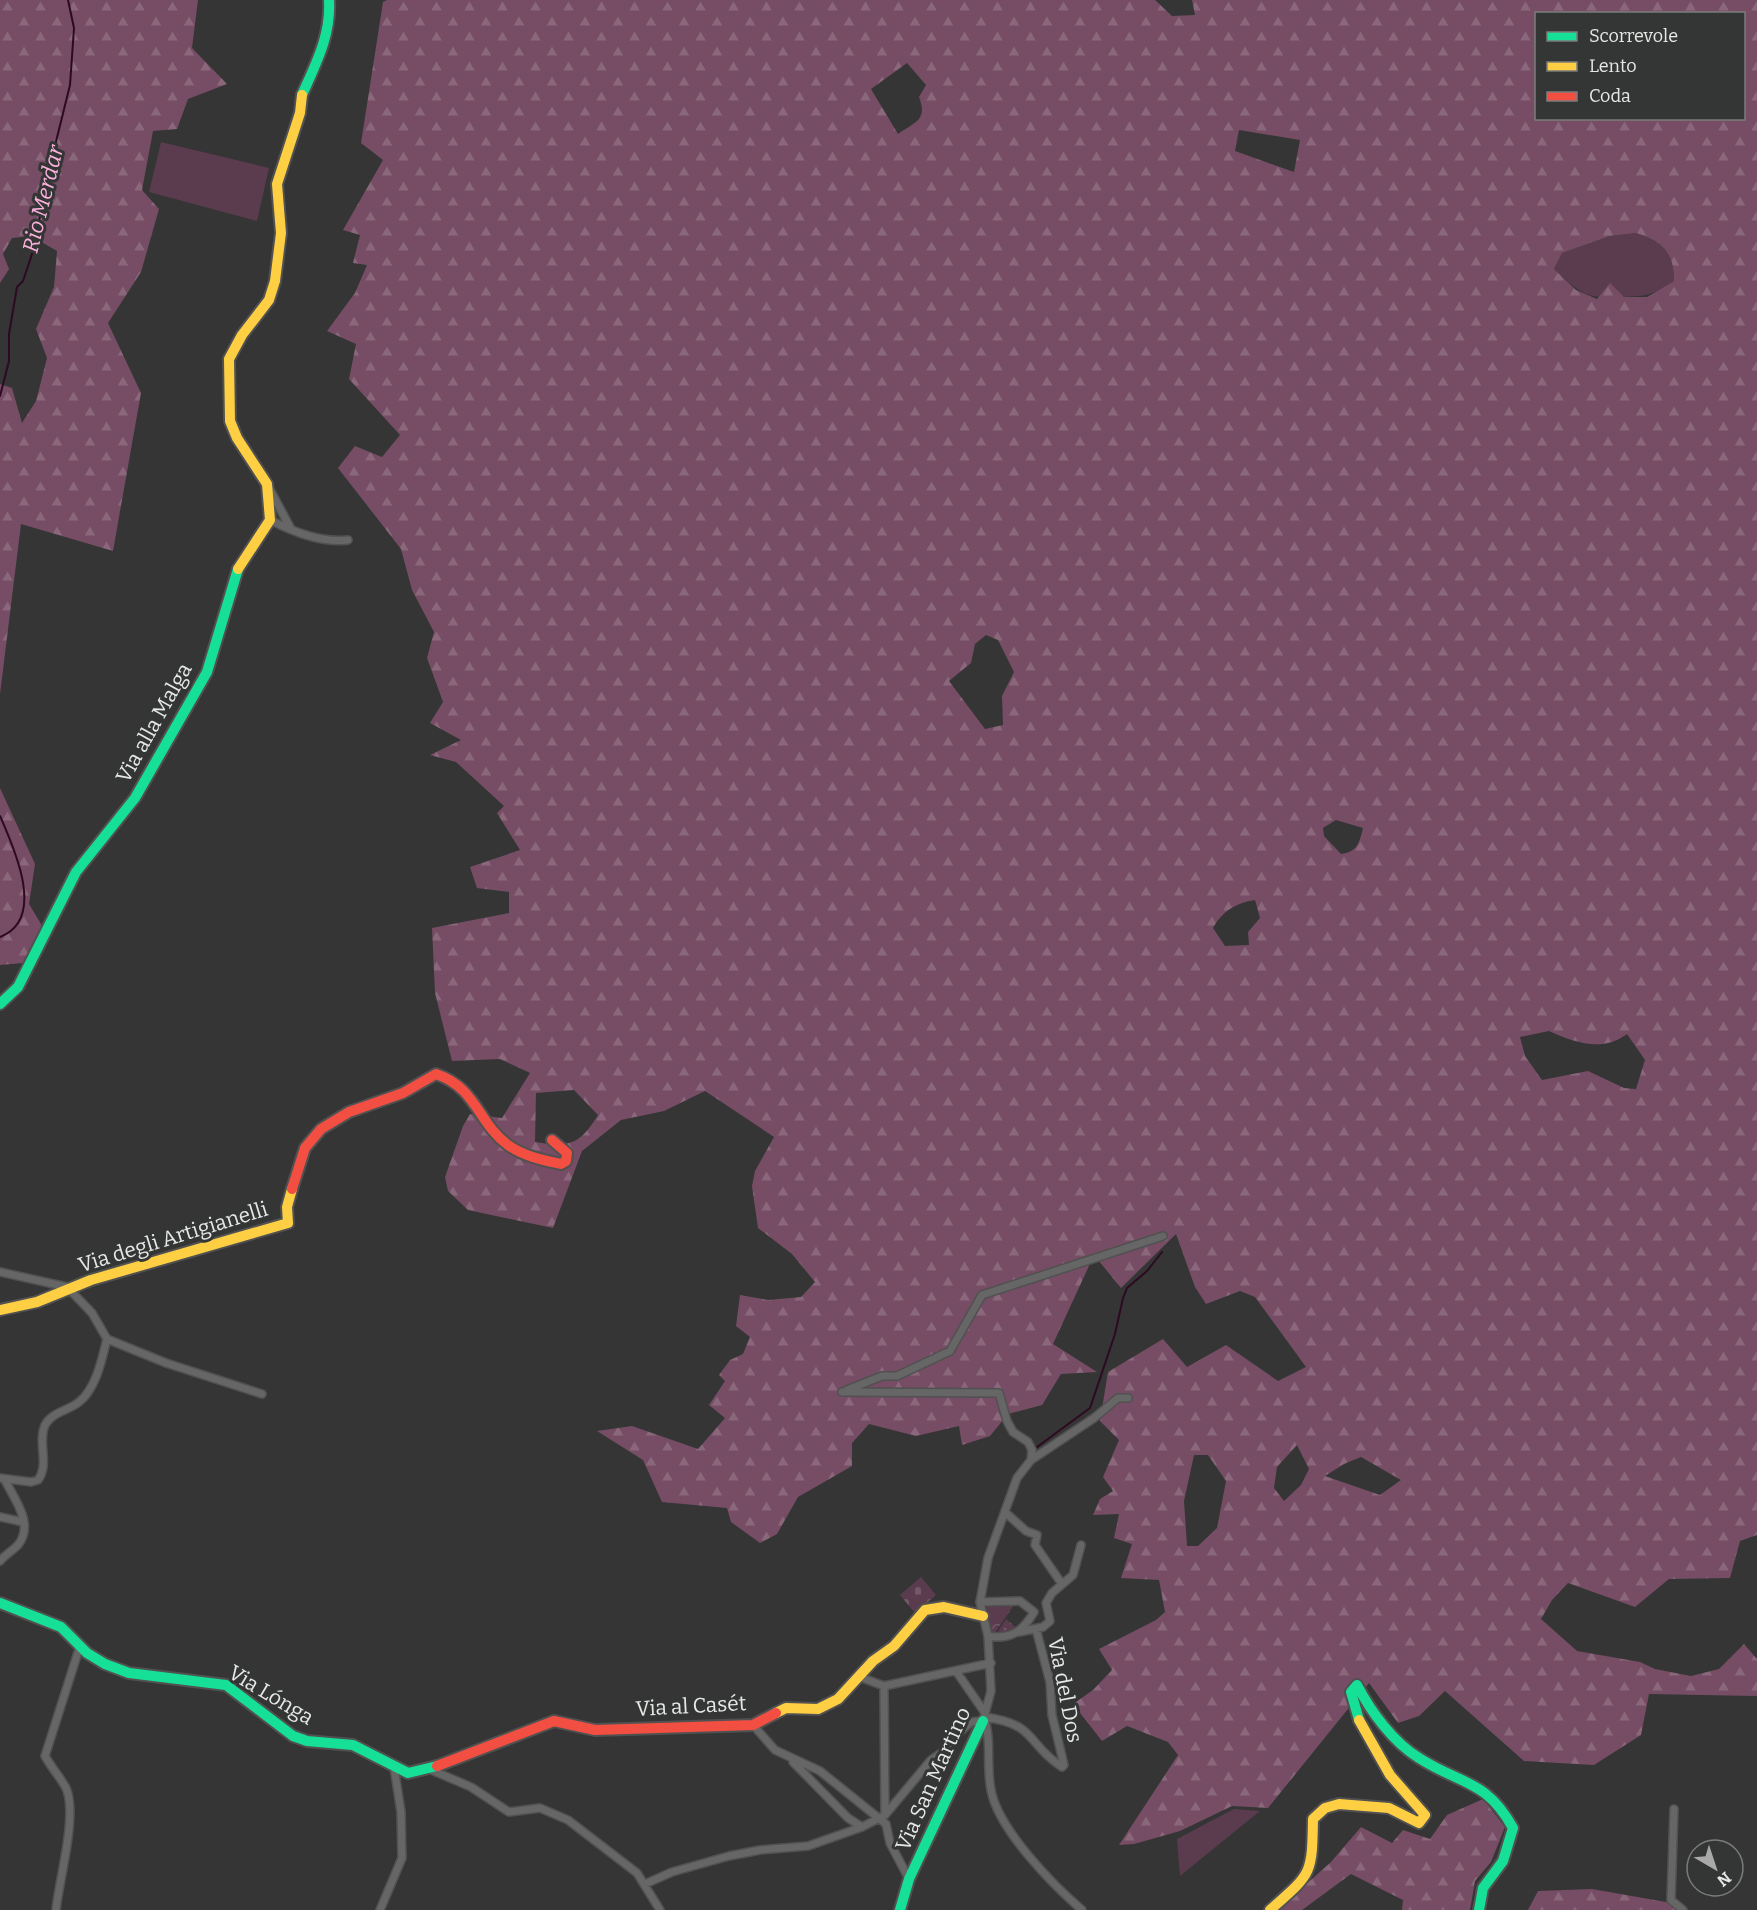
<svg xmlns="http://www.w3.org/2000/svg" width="1757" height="1910" viewBox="0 0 1757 1910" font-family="Bitter,serif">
  <defs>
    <pattern id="forest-firs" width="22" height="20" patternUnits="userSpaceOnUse" patternTransform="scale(1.5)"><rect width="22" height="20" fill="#764d65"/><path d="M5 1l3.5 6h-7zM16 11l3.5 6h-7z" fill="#8a677b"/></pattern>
    <pattern id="cemetery-stones" width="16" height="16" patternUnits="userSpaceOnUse" patternTransform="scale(1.5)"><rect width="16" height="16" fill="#5b3c4e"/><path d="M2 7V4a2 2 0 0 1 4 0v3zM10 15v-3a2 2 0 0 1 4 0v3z" fill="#735868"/></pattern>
    <pattern id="park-crowns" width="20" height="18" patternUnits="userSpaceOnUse" patternTransform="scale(1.5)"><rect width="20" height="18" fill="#5b3c4e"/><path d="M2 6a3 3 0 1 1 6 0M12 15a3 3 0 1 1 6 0" fill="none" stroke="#735868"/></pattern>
    <pattern id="garden-dots" width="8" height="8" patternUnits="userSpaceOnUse" patternTransform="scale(1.5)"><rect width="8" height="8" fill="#5b3c4e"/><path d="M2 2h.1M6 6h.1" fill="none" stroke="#735868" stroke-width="1.8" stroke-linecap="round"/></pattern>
  </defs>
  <rect width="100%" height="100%" fill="#343534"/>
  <path fill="#5b3c4e" d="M161,142L269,168L257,221L149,192Z
    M1636,233C1662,241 1674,252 1674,281C1647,297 1651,295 1621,297C1585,299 1580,293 1554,269L1562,253L1610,236Z
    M1234,1809L1260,1811L1180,1876L1177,1839Z"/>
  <path fill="url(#forest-firs)" fill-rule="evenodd" d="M0,0H198L192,48L227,84L188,99L177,129L153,131L142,190L159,209L141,272L108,323L141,393L113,551L21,524L0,694V384L12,388L22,423L36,401L47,358L36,329L54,287L57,251L31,236L12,238L3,254L9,269L0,283Z
    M387,0H1155L1172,16L1195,15L1192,0H1757V1535L1740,1541L1730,1578L1669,1579L1635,1607L1568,1583L1552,1600L1541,1619L1577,1651L1640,1662L1655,1669L1691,1676L1719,1669L1744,1644L1757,1659V1696L1649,1694L1641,1735L1594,1765L1524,1761L1445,1691L1419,1716L1398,1723L1369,1683L1268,1808L1232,1806L1180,1831L1134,1844L1119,1845L1178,1755L1168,1742L1127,1726L1102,1741L1073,1704L1093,1690L1112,1670L1099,1649L1156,1620L1165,1612L1159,1580L1121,1578L1132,1544L1114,1538L1119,1514L1093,1515L1100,1499L1113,1491L1103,1477L1119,1440L1100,1421L1108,1372L1163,1339L1187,1367L1226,1345L1278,1381L1306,1367L1255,1297L1240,1291L1206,1304L1195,1287L1176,1234L1121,1288L1094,1255L1053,1344L1097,1372L1061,1374L1042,1405L1008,1414L990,1436L962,1445L959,1426L916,1436L869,1424L852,1443V1466L798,1497L777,1534L760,1543L731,1522L727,1508L662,1502L643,1460L597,1431L632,1426L698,1449L725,1418L709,1405L725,1381L719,1375L730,1360L743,1354L750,1337L736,1326L740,1295L768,1300L801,1297L815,1282L792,1254L758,1228L752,1186L755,1171L774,1137L705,1091L664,1111L621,1120L582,1151L553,1228L468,1210L448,1191L445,1177L463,1126L470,1114L502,1118L530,1073L500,1059L452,1061L435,993L432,928L509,913V892L477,888L470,867L520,850L497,813L504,806L456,762L430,755L461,740L430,723L443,702L427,658L434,632L412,590L401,549L338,468L355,446L382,457L400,435L349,379L356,344L327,331L355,293L367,265L353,263L360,235L343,230L383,160L361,143L383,2ZM1536,14H1744V118H1536ZM907,63L926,85L919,97C928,120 915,122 898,134L871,89ZM1239,130L1300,140L1294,172L1235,151ZM1636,233C1662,241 1674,252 1674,281L1647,297H1624L1610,283L1597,299L1576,290L1554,269L1562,253L1610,236ZM986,635L998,640L1014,672L1002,696L1003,725L985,729L949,681L971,663L975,644ZM1336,820L1363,828C1359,844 1357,852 1341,854L1324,836L1323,828ZM1255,900L1260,918L1248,932L1249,945L1225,946L1213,928C1222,911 1236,903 1255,900ZM1549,1031C1574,1042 1602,1053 1627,1034L1645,1060L1636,1089L1624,1088L1588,1071L1542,1080L1525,1056L1520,1037ZM574,1090L598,1115C579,1146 569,1147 535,1142L536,1093ZM1297,1445L1309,1469L1301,1485L1284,1501L1274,1488L1277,1467ZM1194,1455H1208L1226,1481L1217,1528L1198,1546H1187L1184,1501ZM1361,1457L1401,1480L1380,1495L1325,1476L1344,1464Z
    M0,788L35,864L29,904L44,929L23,963L0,965Z
    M1483,1799L1505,1827L1491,1862L1475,1881L1470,1910H1402L1403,1900L1351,1874L1302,1910H1277L1331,1862L1361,1827L1392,1843L1403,1830L1430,1839L1447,1815Z
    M1592,1889L1677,1904L1683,1910H1528L1538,1891Z"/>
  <path fill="url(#cemetery-stones)" d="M921,1577L936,1595L915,1613L900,1595Z"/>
  <path fill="url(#park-crowns)" d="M986,1602H1016L992,1637Z"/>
  <path fill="url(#garden-dots)" d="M1006,1619L1019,1630L995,1636Z"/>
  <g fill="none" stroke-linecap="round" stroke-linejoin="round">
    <path stroke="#2e0a22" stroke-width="2" d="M0,396L9,361V334L17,287L23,281L34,248L47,178L70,85L74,28L68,0
      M0,816C14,848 47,919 0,937
      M1037,1447L1090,1408L1115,1334L1123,1298L1127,1288L1147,1271L1162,1252"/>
    <g stroke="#505150" stroke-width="10">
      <path id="street" d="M268,486L291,529
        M270,520C294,532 321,543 348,540
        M0,1272L67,1287L92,1313L107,1339L166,1363L262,1394
        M847,1390L882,1376H897L950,1351L982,1295L1163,1236
        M1031,1460L1094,1418L1118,1398H1128
        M0,1478L31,1482L38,1480C50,1464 37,1443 45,1425C52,1412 68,1411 79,1402C96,1389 102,1359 107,1339
        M1006,1513L1026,1531L1037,1535L1035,1545L1062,1584
        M0,1517L23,1522
        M0,1561C5,1555 12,1551 18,1545C35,1524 14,1499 5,1480
        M980,1602L1020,1601L1034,1612C1023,1631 1011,1640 988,1636
        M1036,1629L1050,1682L1052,1715L1064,1765L1062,1767C1026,1744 1038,1724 984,1717C992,1740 986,1766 991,1790C998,1829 1052,1884 1082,1910
        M1019,1632L1043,1627L1050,1621L1046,1603L1052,1593L1073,1575L1081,1545
        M956,1671L985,1713
        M860,1677L884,1686L991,1663
        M884,1686L885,1815
        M753,1725L775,1750L820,1771L886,1824L890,1843L909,1879
        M793,1762L848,1818L862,1827
        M429,1769L471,1787L509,1812L540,1808L568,1820L637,1873L660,1910
        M1674,1809L1671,1900L1683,1910
        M645,1884L672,1872L729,1856L760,1850L808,1846L862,1827L885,1815L931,1760L941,1753L961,1731L971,1722L983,1721L991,1691L988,1636L980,1602L988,1558L1017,1478L1031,1460L1032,1450L1028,1442L1013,1432L1007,1421L999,1393L842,1392
        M56,1910C59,1880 78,1814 66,1788C60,1777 51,1767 45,1756L80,1646
        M380,1910L402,1858L401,1812L394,1767"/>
    </g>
    <g stroke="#505150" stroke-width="14">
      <path id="fast" d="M302,95C316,63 331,36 329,0
        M0,1004L18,987L76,872L135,798L207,672L238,569
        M0,1603L61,1627L87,1653L105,1664L129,1673L226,1685L293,1736L307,1741L353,1745L408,1773L437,1766
        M1359,1720L1351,1692L1357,1685C1371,1712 1393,1742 1419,1758C1461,1785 1486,1779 1513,1828L1503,1861L1483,1888L1479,1910
        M900,1910L909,1879L983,1721"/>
    </g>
    <g stroke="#505150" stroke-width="14">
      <path id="slow" d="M238,569L270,520L267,484L237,438L230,421L229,359L242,335L269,300L275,281L281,233L277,184L300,113L302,95
        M0,1310L37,1302L91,1280L288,1223L287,1207L292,1189
        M776,1713L786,1708L818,1709L838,1699L873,1661L894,1646L925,1610L944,1607L983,1616
        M1270,1910C1312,1873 1312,1875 1313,1819L1325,1808L1339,1804L1389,1808L1419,1823L1425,1815L1390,1775L1359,1720"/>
    </g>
    <g stroke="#505150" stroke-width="14">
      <path id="jam" d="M292,1189L305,1148L321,1129L349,1112L403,1093L436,1074C477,1088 477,1122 508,1145C523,1156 543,1160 561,1164L566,1161L567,1153L552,1140
        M437,1766L554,1721L595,1730L753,1725L776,1713"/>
    </g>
    <use href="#street" stroke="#656665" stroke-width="7"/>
    <use href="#fast" stroke="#16e098" stroke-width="10"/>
    <use href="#slow" stroke="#ffcf43" stroke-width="10"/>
    <use href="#jam" stroke="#f24e42" stroke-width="10"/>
  </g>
  <g text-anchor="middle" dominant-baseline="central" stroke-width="6" stroke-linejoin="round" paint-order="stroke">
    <g font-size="21" fill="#e6e8e6" stroke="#333634">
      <text transform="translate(154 723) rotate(-61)">Via alla Malga</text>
      <text transform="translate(173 1237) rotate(-17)">Via degli Artigianelli</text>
      <text transform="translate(1065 1690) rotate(79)">Via del Dos</text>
      <text transform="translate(271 1695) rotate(31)">Via Lónga</text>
      <text transform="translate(691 1706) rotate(-3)">Via al Casét</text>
      <text transform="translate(933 1779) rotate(-66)">Via San Martino</text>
    </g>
    <g font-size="22" font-style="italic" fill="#fcb1dd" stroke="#333634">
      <text transform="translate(43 199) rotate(-76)">Rio Merdar</text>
    </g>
  </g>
  <rect x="1535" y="12" width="210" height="108" fill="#333634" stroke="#7b7d7b" stroke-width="1.5"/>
  <rect x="1547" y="32" width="30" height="9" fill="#16e098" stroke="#7b7d7b" stroke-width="1.5"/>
  <text x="1589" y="42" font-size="18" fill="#e6e8e6">Scorrevole</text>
  <rect x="1547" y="62" width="30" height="9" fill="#ffcf43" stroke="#7b7d7b" stroke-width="1.5"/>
  <text x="1589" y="72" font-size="18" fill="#e6e8e6">Lento</text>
  <rect x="1547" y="92" width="30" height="9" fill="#f24e42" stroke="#7b7d7b" stroke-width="1.5"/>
  <text x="1589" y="102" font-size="18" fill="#e6e8e6">Coda</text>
  <g transform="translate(1715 1868) rotate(141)"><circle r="28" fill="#333634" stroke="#7b7d7b" stroke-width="1.5"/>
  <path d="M0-4.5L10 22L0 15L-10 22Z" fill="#a8a9a8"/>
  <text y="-9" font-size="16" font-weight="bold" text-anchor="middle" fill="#e6e8e6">N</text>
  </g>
</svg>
